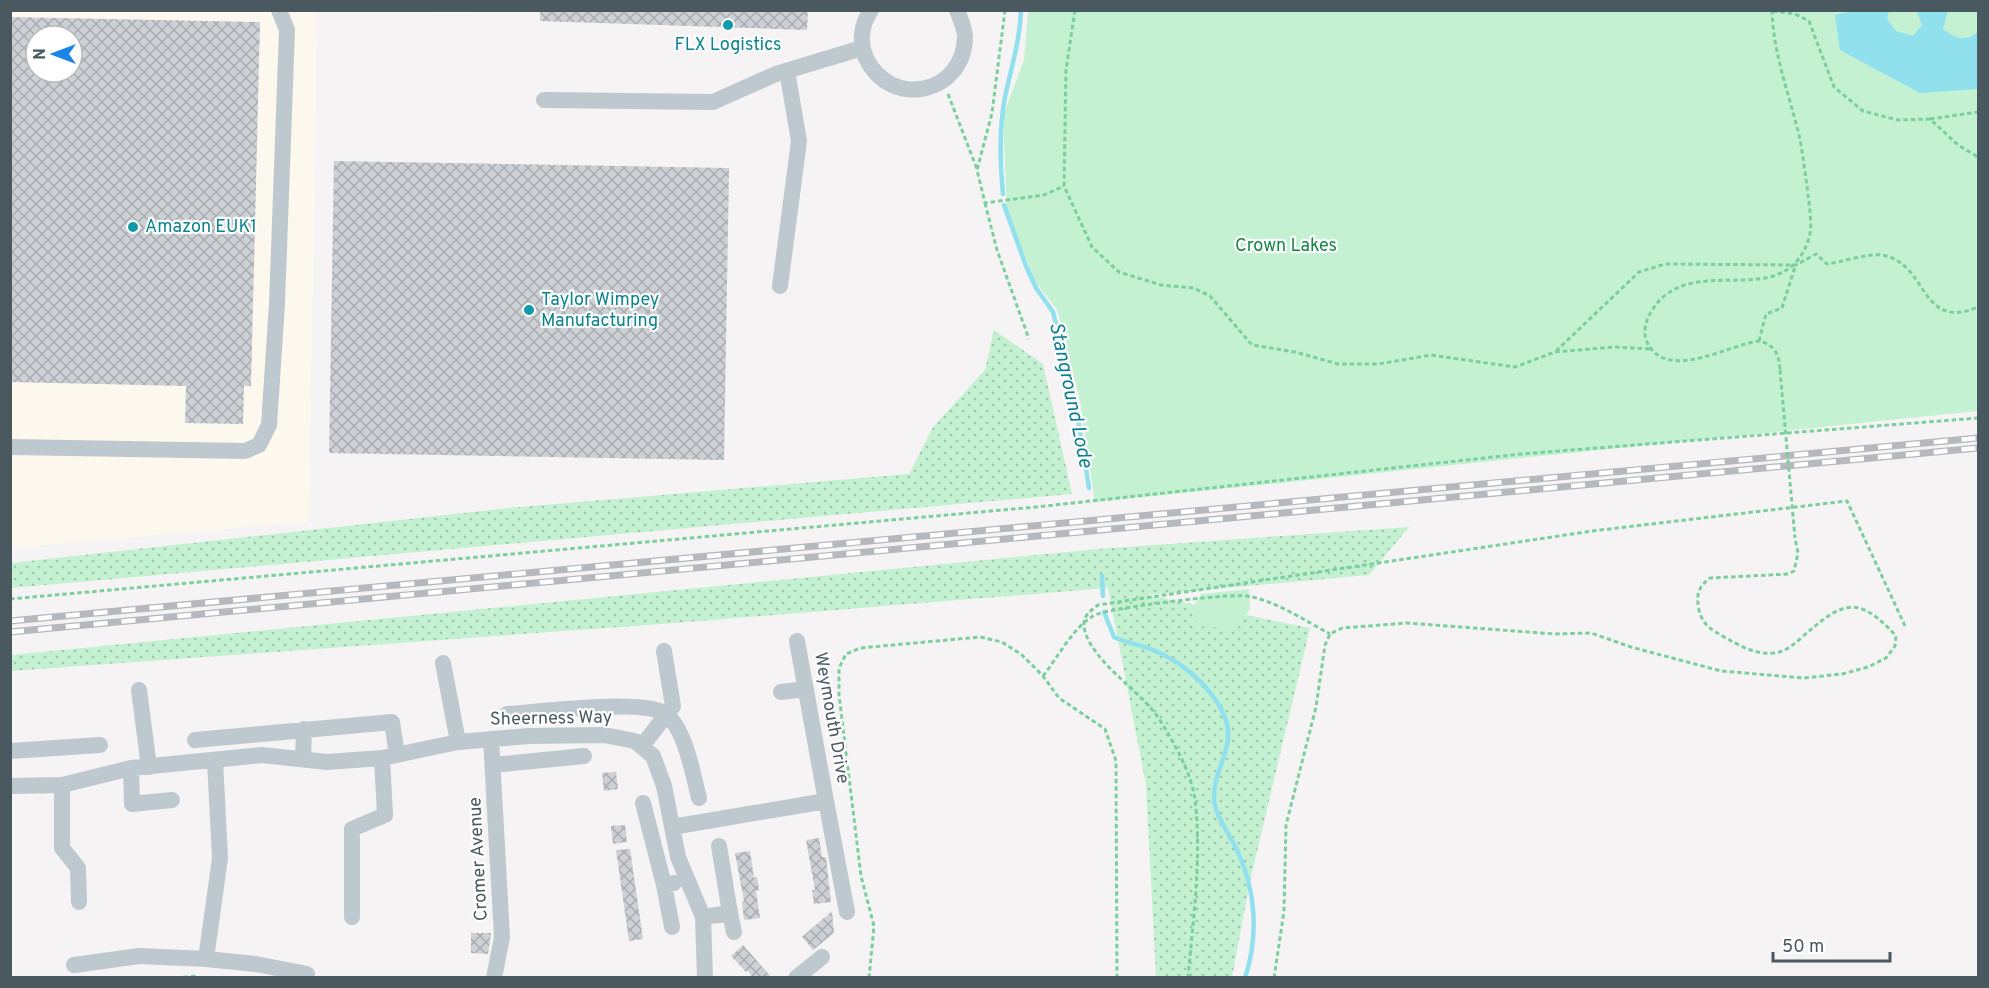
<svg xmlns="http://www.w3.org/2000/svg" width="1989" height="988" viewBox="0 0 1989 988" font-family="Overpass,sans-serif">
  <defs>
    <pattern id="grass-dots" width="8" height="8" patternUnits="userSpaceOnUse" patternTransform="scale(1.5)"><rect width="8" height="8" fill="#c3f1d1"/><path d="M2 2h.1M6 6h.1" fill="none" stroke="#a0c6ad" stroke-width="1.8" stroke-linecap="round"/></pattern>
    <pattern id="building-cross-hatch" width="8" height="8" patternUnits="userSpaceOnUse" patternTransform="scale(1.5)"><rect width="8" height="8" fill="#cdd0d5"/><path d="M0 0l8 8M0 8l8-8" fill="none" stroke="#a8acb0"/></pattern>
  </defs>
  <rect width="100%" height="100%" fill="#f5f3f3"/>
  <path fill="#fdf8ee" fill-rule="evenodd" d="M11,11H473V13L317,11L309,522L11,548ZM36,36H72V72H36Z"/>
  <path fill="url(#grass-dots)" d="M994,330L1043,364L1072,494L11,588V563L509,508L909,474L933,427L985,370Z
    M1409,527L1369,575L1147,595L1310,628L1250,881L1232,977H1156L1146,785L1108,588L662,624L11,671V655L1098,549Z"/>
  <path fill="#c3f1d1" d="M1028,11H1978V411L1095,502L1080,401L1057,309L1036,283L1007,212L1003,116L1024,60Z
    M1249,589L1250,609L1237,629L1198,626L1192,610L1201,594Z"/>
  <path fill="#90e1ed" d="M1852,11H1889L1887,19L1896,31L1913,36L1922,25L1917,11H1948L1943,29C1956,39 1964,42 1978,32V89L1920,93L1840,50L1835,15Z"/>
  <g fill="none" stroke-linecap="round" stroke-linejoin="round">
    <path stroke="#90e1ed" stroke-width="4.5" d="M1003,194C1000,163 999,128 1005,97C1011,68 1020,41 1021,10
      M1004,205L1026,266L1036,288L1053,312L1075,400L1089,488
      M1102,576L1103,596
      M1104,612L1114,637C1127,643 1141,645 1153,650C1178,660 1202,679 1217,702C1244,743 1214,760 1214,798C1214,813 1229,834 1236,848C1256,888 1259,936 1245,978"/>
  </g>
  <path fill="url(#building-cross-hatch)" fill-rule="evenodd" d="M540,10H808L807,30L540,21Z
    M10,17L260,22L251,386H244L243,424L185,423L186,386L10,382ZM36,36H72V72H36Z
    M334,161L729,168L724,460L329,453Z
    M616,772L618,789L604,791L602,773Z
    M625,825L627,842L613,844L611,826Z
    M819,838L822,857H826L831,902L814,904L812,890H815L806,840Z
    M630,849L643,939L629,941L616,850Z
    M750,851L754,878L757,877L759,890L756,891L760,918L744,920L742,902L744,901L735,853Z
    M832,911L834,933L813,950L802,937Z
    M471,933H491L488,954L471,953Z
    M743,945L772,978H753L748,971L746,972L731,956Z"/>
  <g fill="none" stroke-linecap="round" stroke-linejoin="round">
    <path stroke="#7acf9f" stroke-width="3" stroke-dasharray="4.5 3" stroke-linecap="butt" d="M1005,10L992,113L977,170L985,203L1044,195L1064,186
      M1075,10L1066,70L1064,186L1092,247L1119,272L1161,285L1194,288L1210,296L1252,345L1295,352L1338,364H1379L1431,355L1515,367L1555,352L1615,347L1650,349
      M1772,10C1773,53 1789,94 1799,135C1803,153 1805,174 1808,193C1809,207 1813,225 1809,238C1786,312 1702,255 1659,301C1652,309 1646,319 1645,329C1644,337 1647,344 1652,350C1676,377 1729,345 1759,341C1775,345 1779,354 1780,370
      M1773,11L1795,14L1809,21L1834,87L1863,111L1898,120L1930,119L1958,145L1978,157
      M948,94L977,169
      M1930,119L1978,112
      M985,203L997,250L1029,339
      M1759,341L1766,314L1782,308L1795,267
      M1556,351L1639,272L1665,264L1796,265L1816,254L1827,264C1841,262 1869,253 1882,255C1929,263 1919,332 1978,307
      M10,599L1036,507L1521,454L1978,418
      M1043,676C1058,657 1072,629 1093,616C1104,608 1231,593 1247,596C1274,600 1306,621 1330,634
      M176,978L198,976
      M869,978L874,926L861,876L839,695V668L846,654L860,648L980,637L1002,642L1022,655L1043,676L1059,698L1105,729L1116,761L1117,978
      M1188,978C1193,920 1202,858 1195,800C1192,778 1181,756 1170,737C1163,724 1154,710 1143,700C1126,682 1082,649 1084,622C1085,614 1092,610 1098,605L1592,531L1847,501L1906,628
      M1274,978L1284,911L1286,825L1316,707L1325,645L1330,634L1342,628L1407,623L1555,634L1591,633L1631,647L1721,671L1804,678L1842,674L1868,667L1886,658L1895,646L1896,636C1857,593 1842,602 1801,638C1793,645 1785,652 1774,653C1756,655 1740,646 1726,638C1712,630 1703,626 1699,610C1696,595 1698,587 1710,578L1788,574L1794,571L1798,553L1795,538"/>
    <path stroke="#bec8cf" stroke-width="16" d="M871,10C861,25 859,42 866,58C891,110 964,94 965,37C965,29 960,18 957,10
      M544,100L713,102L776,74L862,48
      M780,286L799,141L787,71
      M10,447L245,451L259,445L269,425L277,304L287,30L279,10
      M797,641L826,801
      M443,663L458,742
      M139,690L149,767
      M781,692L806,689
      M507,714C539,712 640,699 664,713C685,726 693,775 699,798
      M491,739L502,937L494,978
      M195,740L392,722L397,755
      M642,746L673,706L664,651
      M10,751L100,745
      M303,759L304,729
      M215,760L220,858L206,959L256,964L307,974
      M493,765L584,756
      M131,768L132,804L172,800
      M62,785V848L78,868L79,902
      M10,786L62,785L131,768L262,755L327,762L382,758L458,742L529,736L604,735L635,741L653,756L664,786L678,857L703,917L705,978
      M643,803L664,885
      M672,827L826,801L847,912
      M730,913L734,932
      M352,917V829L385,815L382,758
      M703,917L730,913L719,846
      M672,927L664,885L674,883
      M74,965L139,956L206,959
      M796,978L822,957"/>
    <g stroke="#b5b8bd" stroke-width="7">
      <path id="rail" d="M10,621L1978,438
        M10,632L1978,448"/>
    </g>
    <use href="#rail" stroke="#fff" stroke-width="4.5" stroke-dasharray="14" stroke-linecap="butt"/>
    <path stroke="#7acf9f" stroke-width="3" stroke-dasharray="4.5 3" stroke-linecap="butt" d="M1780,370L1795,538"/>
  </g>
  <g fill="#0f9aa8" stroke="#fff" stroke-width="2">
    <circle cx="728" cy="25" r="6"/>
    <circle cx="133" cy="227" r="6"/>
    <circle cx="529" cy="310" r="6"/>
  </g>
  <g text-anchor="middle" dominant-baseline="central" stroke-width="4.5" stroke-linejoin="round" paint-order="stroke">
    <g font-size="18" fill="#0d838f" stroke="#fff" text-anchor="start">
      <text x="728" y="45" text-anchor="middle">FLX Logistics</text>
      <text x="145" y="227">Amazon EUK1</text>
      <text x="541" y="300">Taylor Wimpey<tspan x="541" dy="21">Manufacturing</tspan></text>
    </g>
    <g font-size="18" fill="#188546" stroke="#fff">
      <text x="1286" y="246">Crown Lakes</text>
    </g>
    <g font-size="18" fill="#4a5860" stroke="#fff">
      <text transform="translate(831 718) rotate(80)">Weymouth Drive</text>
      <text transform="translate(551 719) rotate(-1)">Sheerness Way</text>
      <text transform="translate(479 859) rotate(-93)">Cromer Avenue</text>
    </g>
    <g font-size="20" font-style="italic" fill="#0d7f91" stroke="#fff">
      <text transform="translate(1070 395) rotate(78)">Stanground Lode</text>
    </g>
  </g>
  <rect width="1989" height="988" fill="none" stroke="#4a5860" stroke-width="24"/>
  <g transform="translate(54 54) rotate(270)"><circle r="28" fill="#ffffff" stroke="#b7bcbf" stroke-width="1.5"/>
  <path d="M0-4.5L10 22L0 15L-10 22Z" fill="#1b84e7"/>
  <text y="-9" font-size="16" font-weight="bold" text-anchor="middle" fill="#4a5860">N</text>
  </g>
  <path d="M1773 952v9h117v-9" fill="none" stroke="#4a5860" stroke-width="3"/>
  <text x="1782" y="952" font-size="18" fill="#4a5860" stroke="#ffffff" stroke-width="4.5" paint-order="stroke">50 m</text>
</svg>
